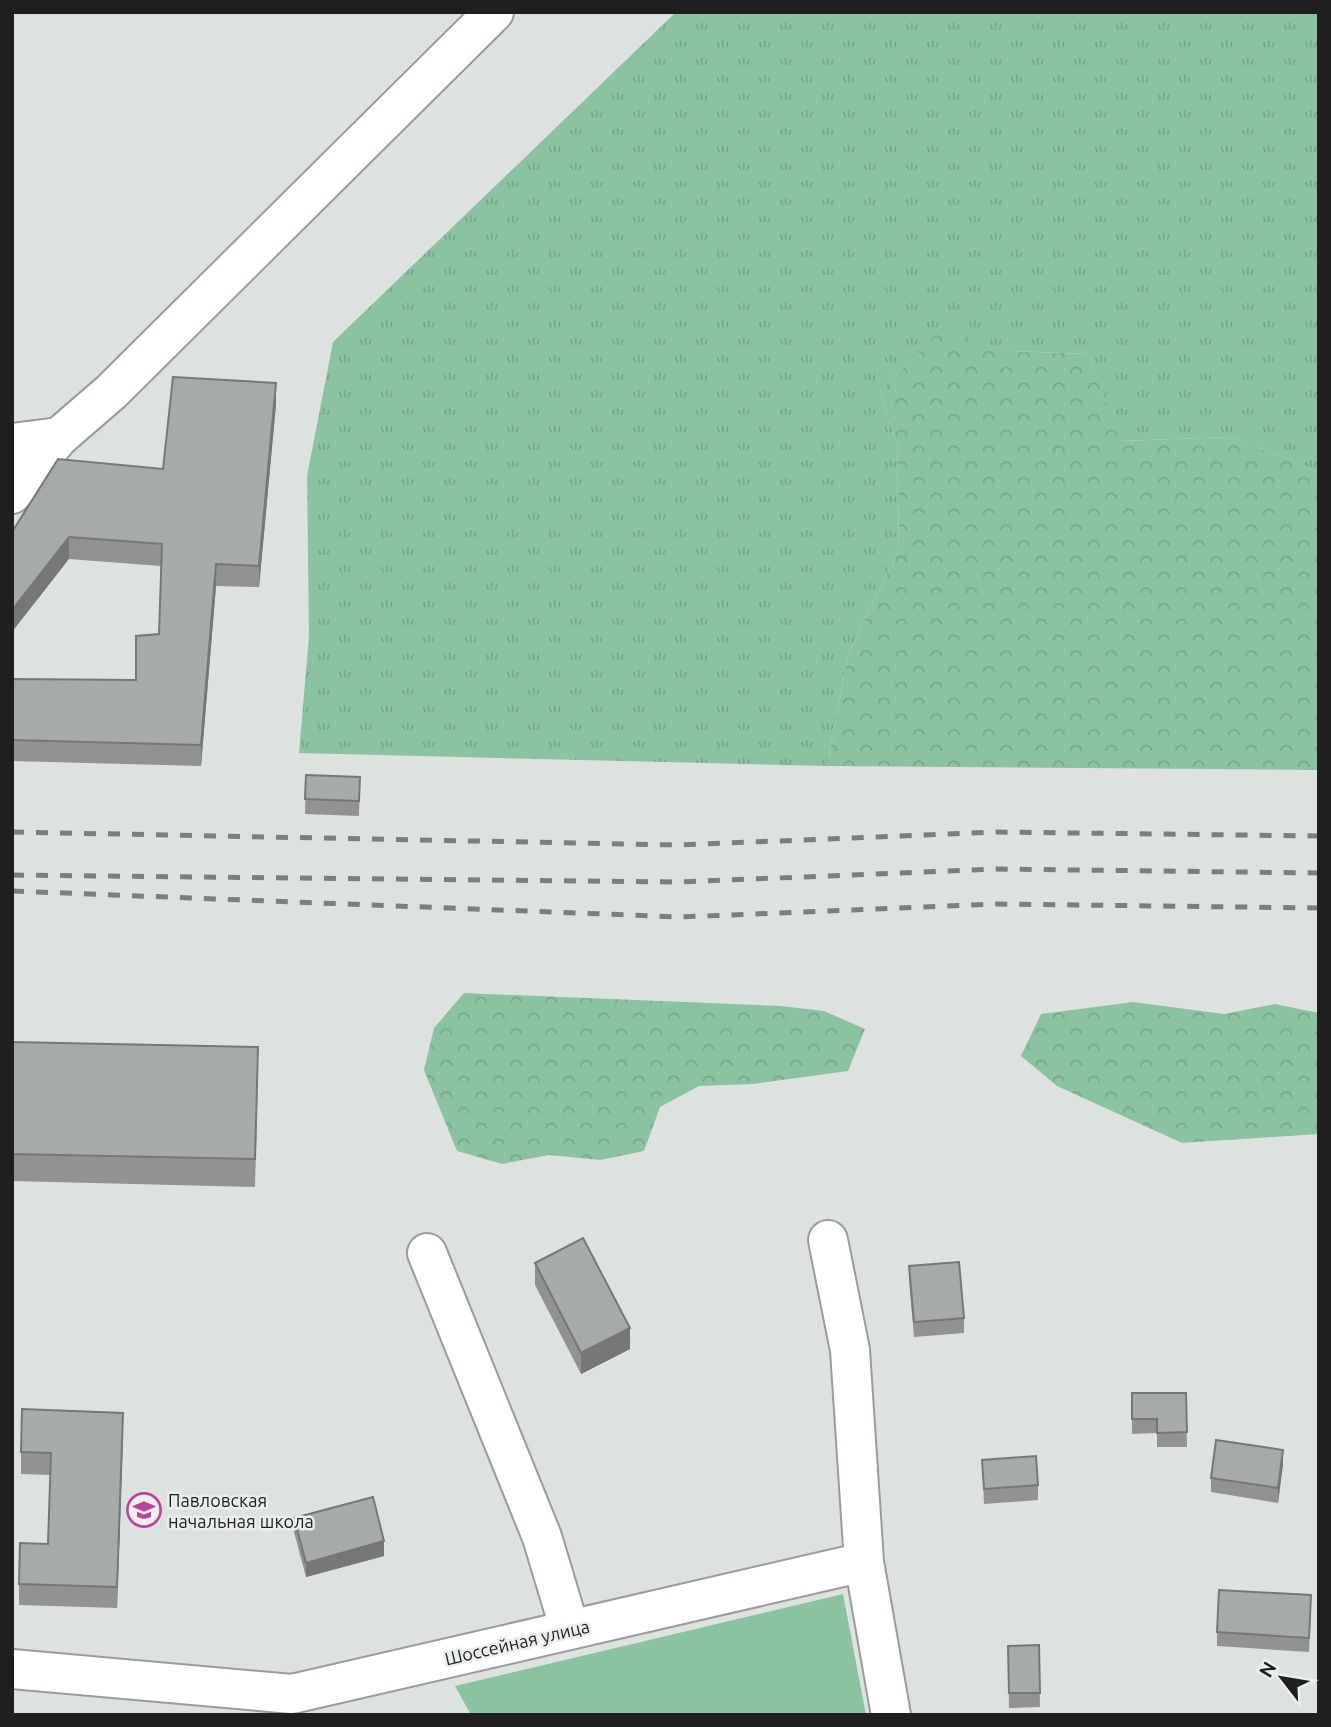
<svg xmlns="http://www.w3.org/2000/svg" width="1331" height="1727" viewBox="0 0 1331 1727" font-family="Ubuntu,sans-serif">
  <defs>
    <pattern id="grass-tufts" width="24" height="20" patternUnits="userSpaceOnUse" patternTransform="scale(1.75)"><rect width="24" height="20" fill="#8bc3a2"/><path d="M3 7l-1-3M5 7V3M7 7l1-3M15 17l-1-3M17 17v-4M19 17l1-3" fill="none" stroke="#78a78b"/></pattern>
    <pattern id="forest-crowns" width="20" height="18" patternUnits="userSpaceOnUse" patternTransform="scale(1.75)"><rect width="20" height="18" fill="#8bc3a2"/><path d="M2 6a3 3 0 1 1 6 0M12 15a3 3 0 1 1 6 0" fill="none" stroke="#78a78b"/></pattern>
  </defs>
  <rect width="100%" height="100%" fill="#dde2df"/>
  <path fill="url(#grass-tufts)" d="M676,12H1319V473L1291,460L1229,437L1120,441L1088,354L1009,351L941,330L880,391L897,444L899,549L848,655L827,766L299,753L309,636L307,476L333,342Z"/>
  <path fill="url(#forest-crowns)" d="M941,329L1009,351L1088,354L1121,441L1229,437L1291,460L1319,473V770L827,766L848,655L899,549L897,444L880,391Z
    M464,993L781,1006L824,1011L865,1029L848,1071L753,1084L699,1086L660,1107L644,1151L600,1160L549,1155L502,1164L457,1151L424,1070L434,1028Z
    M1133,1002L1224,1014L1275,1004L1319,1013V1134L1182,1143L1057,1086L1021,1056L1041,1014Z"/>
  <path fill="#8bc3a2" d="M843,1594L866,1715H471L455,1686Z"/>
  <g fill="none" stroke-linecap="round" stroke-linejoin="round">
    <g stroke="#999d9a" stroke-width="42">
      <path id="minor" d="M12,443L59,437L111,392L494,12
        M12,494L59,437
        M828,1240L850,1350L864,1562
        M427,1253L542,1537L570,1630
        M12,1669L292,1694L864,1562L891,1715"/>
    </g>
    <use href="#minor" stroke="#fff" stroke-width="38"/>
    <path stroke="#7b7e7c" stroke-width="5" stroke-dasharray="12 12" stroke-linecap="butt" d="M12,832L679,845L997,832L1319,836
      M12,875L679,882L997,869L1319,873
      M12,891L680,917L997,904L1319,908"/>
  </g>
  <path fill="#909390" d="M276,404L259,587L216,586L201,766L12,761V679L136,680L159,634L161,566L69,559L12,532L163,469Z
    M306,775L360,777L359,816L305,814Z
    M12,1042L258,1075L255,1187L12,1181Z
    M535,1263L630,1349L581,1374L535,1285Z
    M909,1266L964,1318V1333L914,1337L909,1280Z
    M1132,1393H1186L1187,1447H1157V1433L1132,1434Z
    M123,1434L117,1608L19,1605V1584L48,1544L50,1475L21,1474V1452Z
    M982,1460L1038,1485V1500L984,1504Z
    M1283,1464L1278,1503L1211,1492V1478Z
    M294,1518L384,1556L306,1577L294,1532Z
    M1311,1610L1309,1652L1217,1646V1632Z
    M1039,1645L1040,1707L1009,1708L1008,1646Z"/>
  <path fill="#757876" d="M276,383V404L259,587V566Z
    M69,537V559L12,632V610Z
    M216,564V586L201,766V745Z
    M630,1328V1349L581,1374V1353Z
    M123,1413V1434L117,1608V1587Z
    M1283,1450V1464L1278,1503V1488Z
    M384,1541V1556L306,1577V1563Z"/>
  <path fill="#a7aba8" stroke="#757876" stroke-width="2" d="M173,377L276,383L259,566L216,564L201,745L12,740V679L136,680V636L159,634L162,544L69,537L12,610V532L58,459L163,469Z
    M306,775L360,777L359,801L305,799Z
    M12,1042L258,1047L255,1159L12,1154Z
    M583,1238L630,1328L581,1353L535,1263Z
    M959,1262L964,1318L914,1322L909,1266Z
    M1132,1393H1186L1187,1432L1157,1433V1419H1132Z
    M22,1409L123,1413L117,1587L19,1584L20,1543L48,1544L51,1453L21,1452Z
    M1216,1440L1283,1450L1278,1488L1211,1478Z
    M1036,1456L1038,1485L984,1489L982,1460Z
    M373,1497L384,1541L306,1563L294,1518Z
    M1219,1590L1311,1595L1309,1638L1217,1632Z
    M1039,1645L1040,1693H1009L1008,1646Z"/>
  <defs>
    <g id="school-ring" transform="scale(1.75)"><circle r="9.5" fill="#ebefec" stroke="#b8449c" stroke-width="1.5"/><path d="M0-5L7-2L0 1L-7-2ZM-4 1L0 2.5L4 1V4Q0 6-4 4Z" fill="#b8449c"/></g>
  </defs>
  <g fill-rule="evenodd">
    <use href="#school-ring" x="144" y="1510"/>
  </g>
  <g text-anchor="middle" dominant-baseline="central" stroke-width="5" stroke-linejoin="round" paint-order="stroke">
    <g font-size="18" fill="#1e1f1e" stroke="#ebefec" text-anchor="start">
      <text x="168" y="1500">Павловская<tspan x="168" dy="21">начальная школа</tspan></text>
    </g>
    <g font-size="18" fill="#1e1f1e" stroke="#ebefec">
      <text transform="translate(517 1642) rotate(-13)">Шоссейная улица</text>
    </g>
  </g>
  <rect width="1331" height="1727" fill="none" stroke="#1e1f1e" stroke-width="28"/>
  <g transform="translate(1282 1678) rotate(301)" stroke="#ebefec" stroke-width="5" paint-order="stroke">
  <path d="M0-5L12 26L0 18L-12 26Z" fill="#1e1f1e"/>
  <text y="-10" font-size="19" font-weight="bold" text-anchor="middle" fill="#1e1f1e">N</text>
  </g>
</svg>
